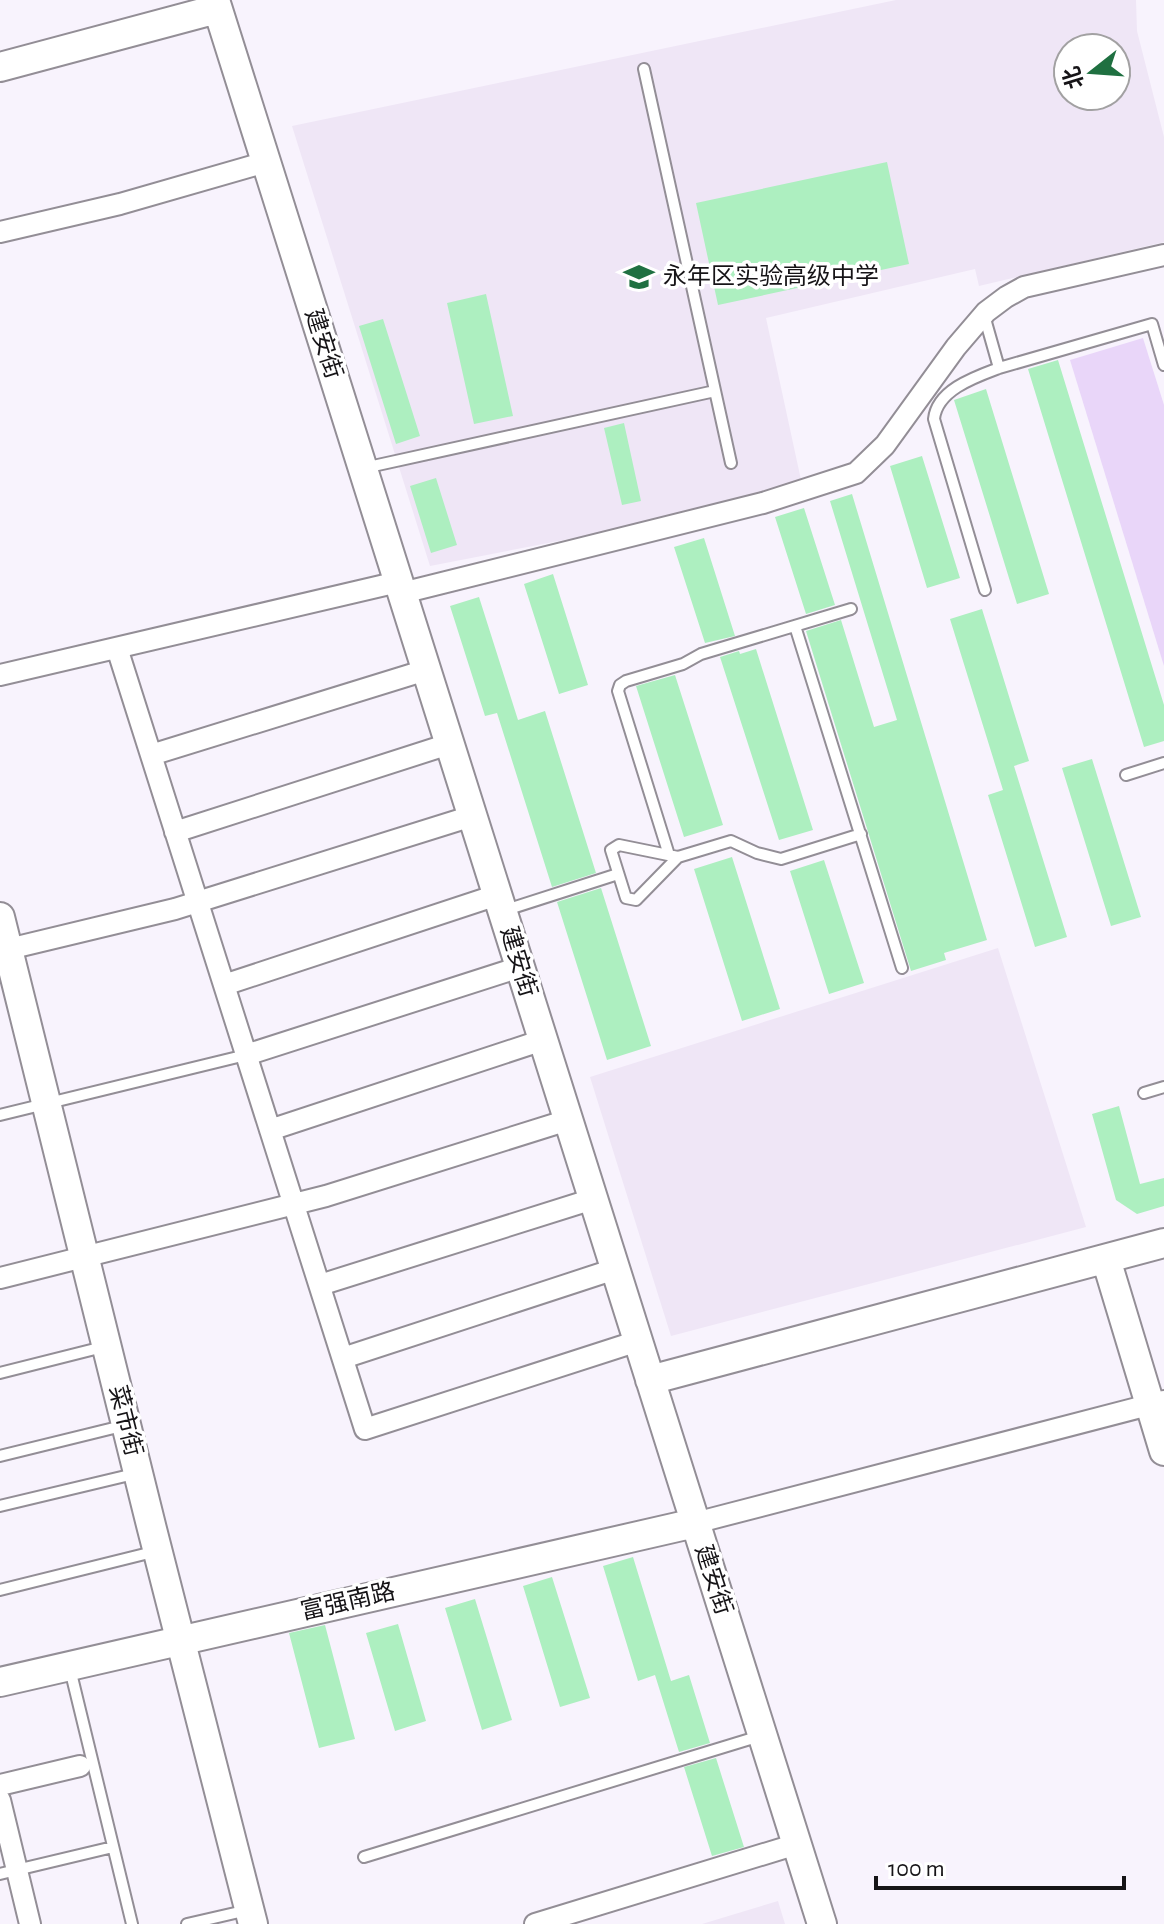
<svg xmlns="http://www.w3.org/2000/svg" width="1164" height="1924" viewBox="0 0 1164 1924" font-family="'Alegreya Sans','Noto Sans SC',sans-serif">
  <rect width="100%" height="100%" fill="#f8f3fd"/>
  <path fill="#efe6f6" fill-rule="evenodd" d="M896,0H1136L1137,31L1164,137V242L979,286L975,269L766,318L801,480L789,487L579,537L430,566L292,126ZM1068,48H1116V96H1068Z
    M998,948L1086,1227L671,1336L590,1077Z
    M778,1901L785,1924H702Z"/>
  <path fill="#e9d6f9" d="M1143,338L1164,405V666L1070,360Z"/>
  <path fill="#adefc0" d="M887,162L909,264L718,305L696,203Z
    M486,294L513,416L474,424L447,303Z
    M383,319L420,436L396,444L359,326Z
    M1058,360L1164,705V741L1144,747L1028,369Z
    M986,389L1049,594L1017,604L954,400Z
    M624,423L641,501L622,505L604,428Z
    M922,456L960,578L927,588L890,466Z
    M436,478L457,545L431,553L410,486Z
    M852,494L987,940L944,953L946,960L911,971L806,631L841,620L874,727L897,720L830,501Z
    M804,508L835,605L806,614L775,517Z
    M704,538L735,636L705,643L674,547Z
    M553,574L588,685L559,694L524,584Z
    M479,597L518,720L545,711L596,873L552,887L497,713L485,716L450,606Z
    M982,609L1029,761L1014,766L1067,937L1035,947L988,795L1003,790L950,619Z
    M756,649L813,830L779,840L720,657L739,651L740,654Z
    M675,675L723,825L684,837L636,686Z
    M1092,759L1141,917L1111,926L1062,768Z
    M732,857L780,1009L742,1021L694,869Z
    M824,860L864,983L829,994L790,871Z
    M601,888L651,1046L607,1060L557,902Z
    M1119,1106L1140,1184L1164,1178V1206L1137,1214L1116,1200L1092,1114Z
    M633,1557L671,1681L689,1675L710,1743L679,1752L655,1675L638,1681L603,1566Z
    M552,1577L590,1698L560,1707L523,1586Z
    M475,1599L512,1720L482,1730L445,1608Z
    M398,1624L426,1721L395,1731L366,1633Z
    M325,1625L355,1739L319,1748L289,1633Z
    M716,1758L744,1847L712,1856L684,1767Z"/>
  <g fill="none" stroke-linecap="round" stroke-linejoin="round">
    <g stroke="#938e96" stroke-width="14">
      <path id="lane" d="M644,69L731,463
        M984,315L999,368L1152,324L1164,365
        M364,468L715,391
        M985,590L934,419C937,390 975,377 999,368
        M795,626L902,968
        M1126,775L1164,763
        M669,855L618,691L620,685L626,681L683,664L701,654L851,609
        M678,857L636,900L626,898L611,850L619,845L678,857L731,841L757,853L781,859L861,834
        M506,910L618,874
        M1144,1093L1164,1087
        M0,1115L246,1055
        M0,1373L103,1347
        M0,1456L122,1426
        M0,1506L134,1474
        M0,1590L157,1551
        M70,1669L132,1924
        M364,1857L760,1736
        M0,1874L113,1847
        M187,1924L248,1910"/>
    </g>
    <g stroke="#938e96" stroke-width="24">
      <path id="street" d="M0,232L120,204L266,162
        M402,593L763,503L856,473L885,445L956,347L986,312L1006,297L1024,287L1164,255
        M117,648L365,1429L638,1341
        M0,675L398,582
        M151,755L426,670
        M175,832L449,744
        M0,951L175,909L472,816
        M224,985L497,895
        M246,1055L520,967
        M270,1130L543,1040
        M0,1278L326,1196L568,1120
        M320,1285L593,1199
        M343,1358L615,1269
        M695,1523L1164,1401
        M0,1785L80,1766
        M0,1800L30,1924
        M535,1924L797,1844"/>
    </g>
    <g stroke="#938e96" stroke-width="32">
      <path id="secondary" d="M215,0L822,1924
        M0,67L217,9
        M0,917L152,1529L253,1924
        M1106,1259L1164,1451
        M650,1380L1164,1243
        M0,1682L695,1523"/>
    </g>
    <use href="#lane" stroke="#fff" stroke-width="10"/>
    <use href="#street" stroke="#fff" stroke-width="20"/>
    <use href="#secondary" stroke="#fff" stroke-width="28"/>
  </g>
  <defs>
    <g id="school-bare" transform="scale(2.4)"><path d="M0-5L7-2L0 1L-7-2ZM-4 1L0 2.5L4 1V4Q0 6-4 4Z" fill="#1f7041" stroke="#fff" stroke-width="2.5" paint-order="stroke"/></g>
  </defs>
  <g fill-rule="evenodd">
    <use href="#school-bare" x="639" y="277"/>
  </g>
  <g text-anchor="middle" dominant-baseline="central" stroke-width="7" stroke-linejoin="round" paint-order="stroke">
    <g font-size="24" fill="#161417" stroke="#fff" text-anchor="start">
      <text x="663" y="277">永年区实验高级中学</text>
    </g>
    <g font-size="24" fill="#161417" stroke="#fff">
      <text transform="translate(323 344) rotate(72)">建安街</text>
      <text transform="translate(518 962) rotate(73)">建安街</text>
      <text transform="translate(125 1421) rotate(76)">菜市街</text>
      <text transform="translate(713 1580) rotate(72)">建安街</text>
      <text transform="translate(348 1602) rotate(-13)">富强南路</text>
    </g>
  </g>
  <g transform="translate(1092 72) rotate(253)"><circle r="38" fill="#ffffff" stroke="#a2a1a2" stroke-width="2"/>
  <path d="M0-6L14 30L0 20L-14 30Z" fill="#1f7041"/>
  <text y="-12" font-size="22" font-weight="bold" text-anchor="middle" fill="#161417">北</text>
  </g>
  <path d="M876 1876v12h248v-12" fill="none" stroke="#161417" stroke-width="4"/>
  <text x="888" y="1876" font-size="24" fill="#161417" stroke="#ffffff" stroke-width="6" paint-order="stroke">100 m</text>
</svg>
